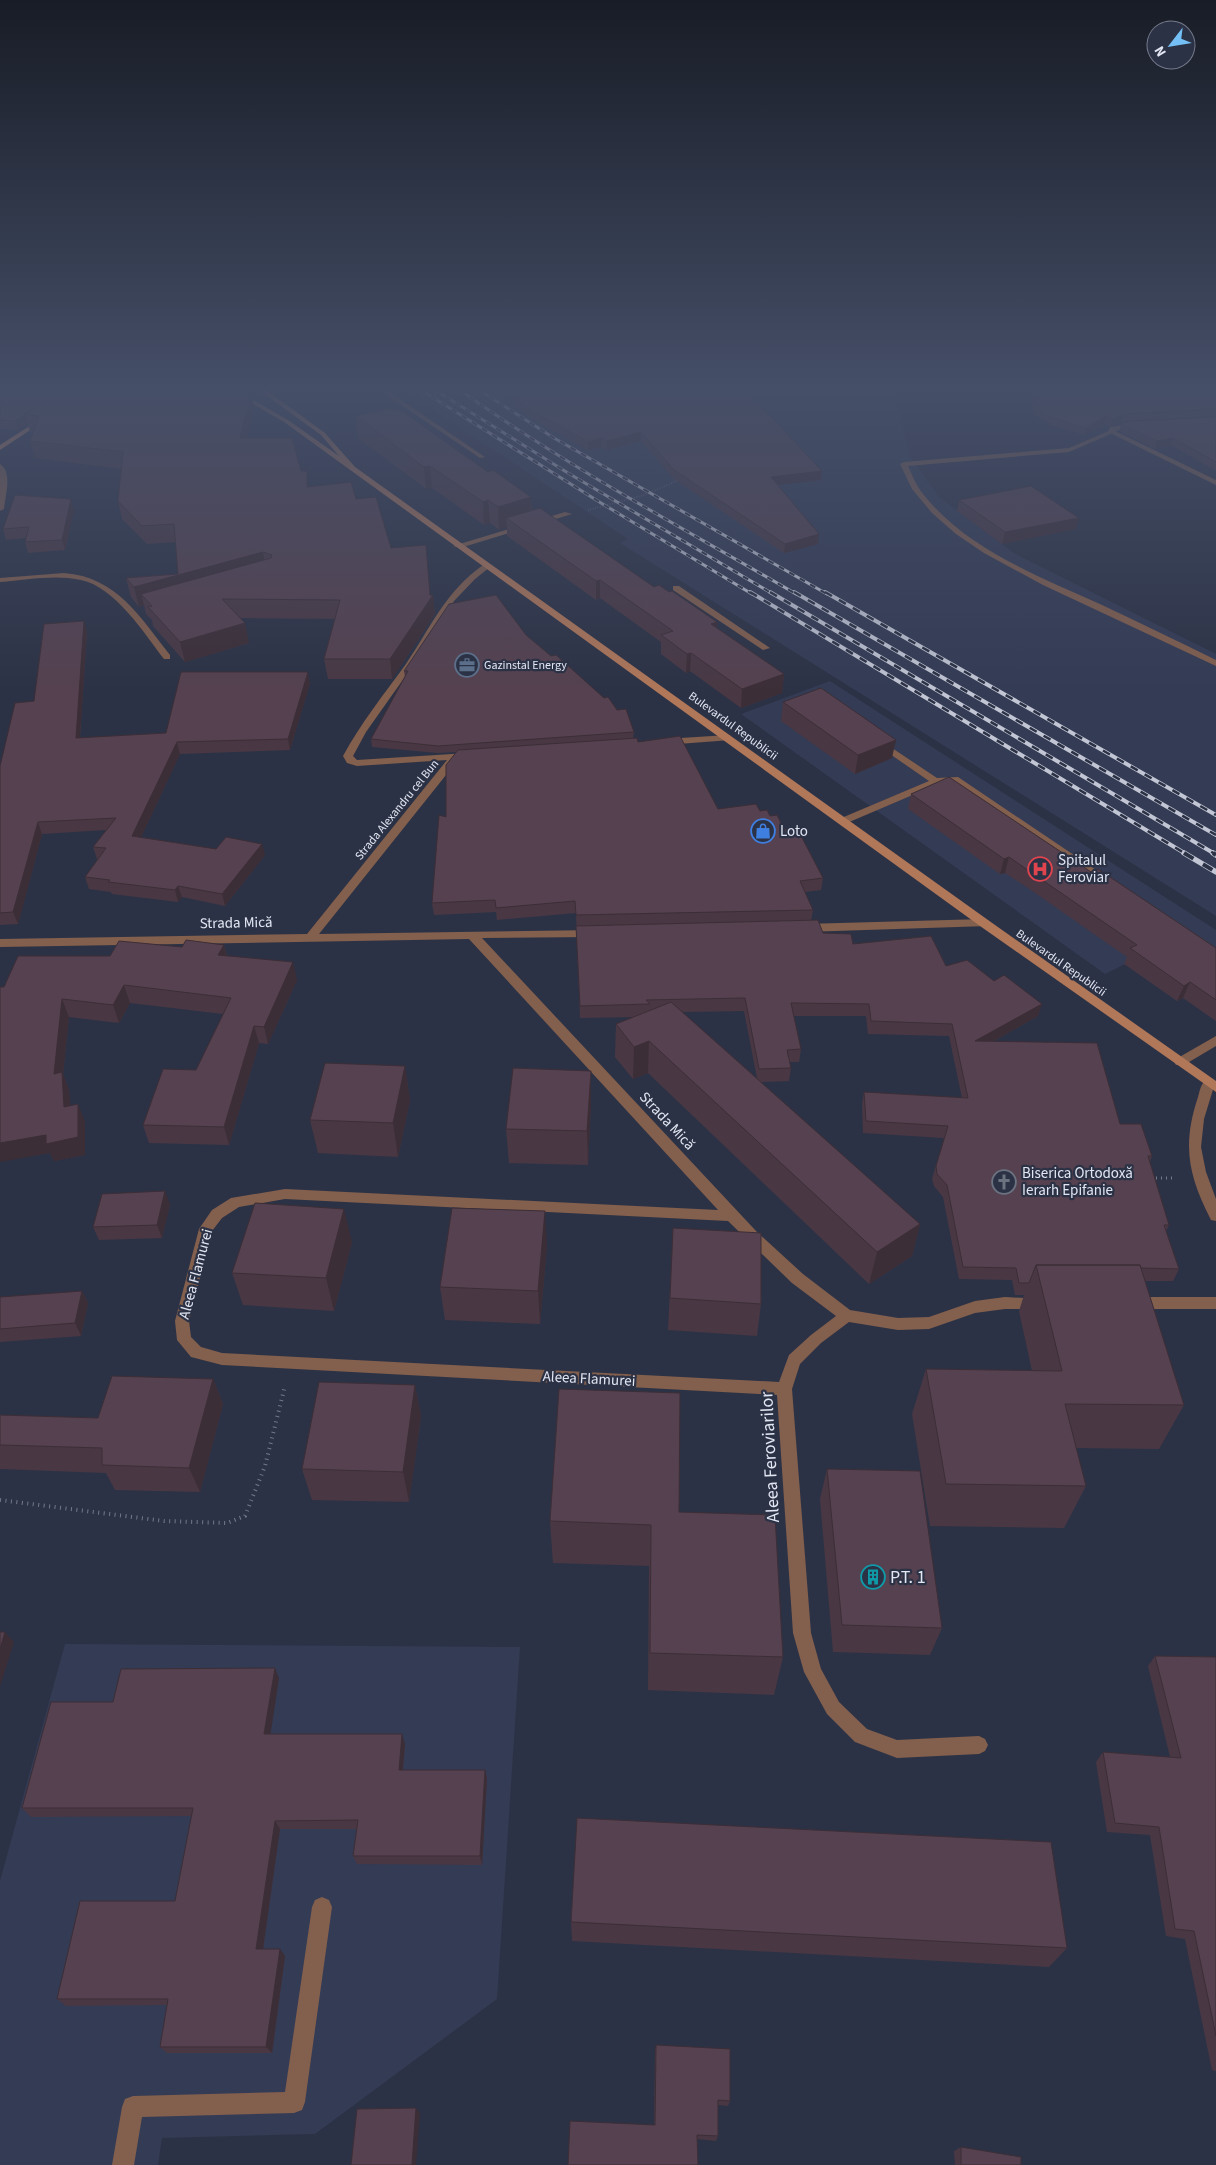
<svg xmlns="http://www.w3.org/2000/svg" width="1216" height="2165" viewBox="0 0 1216 2165" font-family="'Source Sans 3',sans-serif">
  <rect width="100%" height="100%" fill="#2c3245"/>
  <path fill="#343b54" d="M403,390H892L911,458L939,497L1015,554L1216,654V916L620,543L628,539Z
    M830,681L1216,930V1021L1184,998L1177,1001L1125,964L1105,974L741,714Z
    M65,1644L520,1647L497,1999L315,2134L162,2138L158,2165H0V1881Z"/>
  <g fill="none" stroke-linecap="round" stroke-linejoin="round">
    <path stroke="#74798a" stroke-width="2" stroke-dasharray="0.5 2" stroke-linecap="butt" d="M36,390L55,393L56,397
      M588,510L644,495L679,480"/>
    <path stroke="#74798a" stroke-width="3" stroke-dasharray="1 4" stroke-linecap="butt" d="M1151,1178H1175"/>
    <path stroke="#74798a" stroke-width="4" stroke-dasharray="1 4.5" stroke-linecap="butt" d="M0,1500L164,1521L227,1523L245,1516L265,1466L285,1386"/>
    <path fill="#835f4d" fill-rule="evenodd" d="M379,390H386L485,457L480,458Z
      M1111,430L1113,431V433L1069,452L908,466C912,474 915,483 920,490C963,548 1038,576 1102,605C1140,623 1178,641 1216,660V666L1043,585L984,553L956,534L932,513L912,489L900,464L904,462L1069,448Z
      M565,512L572,514L460,548L453,546Z
      M673,586H679L770,648L763,650L673,590Z
      M880,740L937,778L958,777L1111,880L1110,882H1102L953,782H943L847,823H839V819L929,781L877,745V741Z
      M1216,1036V1046L1184,1065H1176L1174,1062L1176,1059Z
      M322,1897L329,1900L332,1907L305,2102L302,2110L294,2113L142,2117L134,2165H112L122,2107L125,2099L133,2096L285,2092L312,1907L315,1900Z"/>
    <path fill="#835f4d" fill-rule="evenodd" d="M1135,423L1138,425L1137,426L1115,431L1216,480V485L1108,432L1110,427Z
      M0,464C13,472 5,496 4,509L0,511Z
      M483,565L490,567L475,579L454,601L414,664L366,732L353,756L357,760L468,753L473,756L468,759L458,760L319,934L598,930L600,933L594,937L482,938L757,1232L803,1274L850,1310L898,1318L929,1317L975,1301L1005,1297L1043,1299L1045,1303L1043,1307L1038,1309H1005L975,1313L929,1329L898,1330L849,1322L821,1343L800,1364L792,1389L811,1633L821,1669L839,1702L867,1729L897,1740L979,1736L985,1739L988,1745L985,1751L979,1754L897,1758L855,1742L827,1714L804,1672L793,1633L777,1395L222,1365L191,1357L177,1340L175,1321L199,1229L212,1210L231,1198L285,1189L718,1210L469,939L0,947V939L307,934L447,760L357,766L347,763L343,756C361,723 384,694 406,664C431,627 445,592 483,565ZM285,1199L728,1221L792,1283L836,1316L811,1335L789,1355L779,1382L222,1353L201,1347L191,1337L189,1321L212,1231L222,1218L239,1207Z
      M64,573C117,577 140,617 170,655V659H164C144,633 115,587 81,580C55,574 26,580 0,582V578Z
      M728,735L731,736V740L665,745L660,742L665,739Z
      M984,919L988,920L990,923L988,926L804,932L798,928L804,924Z
      M1209,1079L1215,1083L1204,1119L1201,1147L1206,1172L1216,1199V1221L1211,1220C1188,1175 1182,1145 1198,1097C1200,1090 1201,1081 1209,1079Z
      M1135,1297H1216V1309H1135L1130,1307L1128,1303L1130,1299Z"/>
    <path fill="#b07759" fill-rule="evenodd" d="M229,390H236L288,420L339,456L321,435L259,390H266L325,433L355,467L988,920L1216,1081V1092L980,926L284,422Z"/>
    <path fill="#d28a62" fill-rule="evenodd" d="M42,418L47,419L0,450V445Z"/>
    <g stroke="#c2c6d4" stroke-width="3">
      <path id="rail-far2" d="M421,390L601,503L752,594
        M435,390L568,473L773,594
        M460,390C566,466 683,528 796,594
        M479,390L554,438L827,594"/>
    </g>
    <g stroke="#c2c6d4" stroke-width="4">
      <path id="rail-far1" d="M750,592L1186,854
        M770,592L1215,854
        M794,592L1216,835
        M825,592L1216,815"/>
    </g>
    <g stroke="#c2c6d4" stroke-width="5.5">
      <path id="rail" d="M1184,853L1216,872
        M1213,853L1216,855"/>
    </g>
    <use href="#rail-far2" stroke="#2c3245" stroke-width="2" stroke-dasharray="6" stroke-linecap="butt"/>
    <use href="#rail-far1" stroke="#2c3245" stroke-width="2.5" stroke-dasharray="8" stroke-linecap="butt"/>
    <use href="#rail" stroke="#2c3245" stroke-width="4" stroke-dasharray="11" stroke-linecap="butt"/>
  </g>
  <path fill="#493844" fill-rule="evenodd" d="M0,390L53,396L254,407L247,438L301,471L309,487L356,499L391,548L430,595H433L435,614L392,679H328L324,659L335,619L241,618L249,643L185,662L153,626L152,620L146,614L144,605L139,607L131,597L126,578L178,574L176,542L147,544L122,519L118,501L121,469L35,458L30,441L33,432H30L28,424L18,430L0,429Z
    M491,390H615L822,471L821,480L777,485L818,544L784,553L674,479L641,441L607,450L601,447L588,450L538,422Z
    M995,390H1015L1012,401Z
    M1029,390H1216V416L1122,421L1111,427L1105,424L1084,435L1051,425L1033,414Z
    M356,416L488,472L531,497L532,511L654,587L669,592L717,622V628L784,674L782,693L741,708L690,671L686,673L661,654V642L600,598L596,600L507,536V528L499,530L490,523L484,525L432,488L426,489L358,438Z
    M1216,417V471L1171,445L1155,449L1119,431L1121,424Z
    M959,500L1076,529L1002,544L957,511Z
    M74,510L65,550L28,553L25,542L26,538L6,540L3,529Z
    M87,632L80,738L166,733L310,683L290,750L180,754L141,837L216,849L265,855L225,906L182,897L178,902L112,894L111,892L89,889L85,877L98,859H97L93,847L106,830L42,834L18,924L0,925V766L34,701Z
    M526,635L634,732L633,738L718,809L760,811L770,816L784,829L823,878L821,890L805,892L813,910L811,921L823,933L853,944L946,966L1038,1016L994,1041L1120,1124L1152,1156L1150,1162L1169,1225L1166,1231L1179,1269L1173,1281H1145L1184,1405L1159,1449L1076,1448L1086,1486L1064,1528L930,1526L912,1414L926,1369L1032,1371L1019,1311L1024,1295H1015L1012,1280L959,1279L943,1197L934,1186L932,1179L944,1138L863,1133L862,1104L864,1092L962,1098L949,1036L868,1034L866,1016H794L801,1049L799,1062H789L791,1068L789,1081L761,1082L920,1224L912,1256L869,1284L648,1073L633,1079L615,1057L616,1024L634,1017L580,1018L576,913L497,920L496,912L434,915L432,903L456,752L438,753L372,747L371,739L405,677L404,671ZM744,1011L757,1078L682,1012Z
    M783,702L892,758L855,774L781,721Z
    M911,794L1091,872L1216,948V1021L1183,998L1177,1001L1124,964L1127,957L1025,886L1005,873L1000,874L908,809Z
    M224,945L227,956L297,980L268,1044L259,1043L229,1145L149,1143L143,1125L196,1070L223,1014L130,1003L119,1023L69,1017L63,1074L69,1090L70,1105L85,1122V1155L54,1161L50,1153L4,987L110,956L182,947Z
    M405,1066L410,1100L398,1157L318,1153L310,1120Z
    M591,1071V1104L588,1165L509,1163L506,1129Z
    M170,1204L162,1238L99,1240L93,1227Z
    M673,1228L761,1304L757,1336L668,1330Z
    M352,1242L334,1311L243,1305L232,1273Z
    M547,1245L540,1324L445,1320L440,1287Z
    M82,1291L88,1303L81,1336L0,1342V1297Z
    M213,1379L223,1404L200,1492L115,1490L106,1473L0,1469V1415L98,1418Z
    M415,1385L421,1416L409,1502L312,1500L302,1469Z
    M827,1469L942,1628L930,1655L833,1652L820,1499Z
    M679,1512L783,1657L774,1695L648,1690L649,1566L553,1563L550,1521Z
    M1155,1656L1216,1657V2071L1212,2070L1185,1939L1166,1936L1150,1835L1107,1832L1096,1762L1103,1752L1170,1757L1148,1666Z
    M279,1678L270,1734L405,1744L403,1770H485L487,1779L482,1865L357,1864L353,1856L357,1829H280L263,1949L285,1956L272,2053H167L160,2047L167,2005L66,2006L57,1999L175,1901L192,1816L31,1817L22,1808L113,1702Z
    M571,1922L1067,1948L1049,1967L572,1941Z
    M656,2045L730,2101L728,2106L718,2105V2136L716,2141L697,2139L654,2125L655,2051Z
    M961,2147L1021,2165H955L954,2151Z"/>
  <path fill="#3c2e37" d="M251,390L254,407L243,456L240,438Z
    M53,396L39,416L25,414L28,424L18,430L15,421Z
    M1124,414L1122,421L1111,427L1112,419Z
    M1106,416L1105,424L1084,435L1086,428Z
    M641,432V441L607,450V441Z
    M601,438V447L588,450V442Z
    M1173,438L1171,445L1155,449L1157,441Z
    M430,466L432,488L426,489L424,467Z
    M307,471L309,489L307,487Z
    M822,471L821,480L770,486L771,477Z
    M531,497L532,520L506,518L507,528L499,530L498,507Z
    M71,499L74,510L65,550L62,540Z
    M488,500L490,523L484,525L483,502Z
    M1079,518L1076,529L1002,544L1005,532Z
    M819,534L818,544L784,553L785,544Z
    M263,552L266,571L141,594L144,605L139,607L134,587Z
    M600,580V598L596,600V581Z
    M433,595L435,614L392,679L390,659Z
    M84,621L87,632L79,750L76,738Z
    M717,622L716,640L711,624Z
    M245,623L249,643L185,662L180,642Z
    M691,653L690,671L686,673L687,654Z
    M308,672L310,683L290,750L288,739Z
    M784,674L782,693L741,708L742,689Z
    M896,740L892,758L855,774L858,755Z
    M177,742L180,754L136,848L132,836Z
    M38,822L42,834L18,924L13,912Z
    M262,844L265,855L225,906L222,894Z
    M1009,857L1005,873L1000,874L1004,859Z
    M178,886L182,897L178,902L175,890Z
    M224,945L228,962L218,955Z
    M293,962L297,980L268,1044L264,1027Z
    M1190,982L1183,998L1177,1001L1184,986Z
    M124,985L130,1003L119,1023L113,1005Z
    M62,999L69,1017L63,1074L69,1090L72,1124L64,1107L54,1074Z
    M1042,1004L1038,1016L972,1053L975,1041Z
    M254,1026L259,1043L229,1145L224,1127Z
    M649,1041L648,1073L633,1079L634,1047Z
    M405,1066L410,1100L398,1157L393,1123Z
    M591,1071V1104L588,1165L587,1131Z
    M78,1104L85,1122V1155L54,1161L50,1153L0,1162V1143L46,1135Z
    M165,1191L170,1204L162,1238L157,1225Z
    M344,1209L352,1242L334,1311L326,1278Z
    M545,1211L547,1245L540,1324L538,1291Z
    M920,1224L912,1256L869,1284L877,1252Z
    M82,1291L88,1303L81,1336L75,1323Z
    M213,1379L223,1404L200,1492L189,1468Z
    M415,1385L421,1416L409,1502L403,1472Z
    M5,1632L14,1642L0,1686V1649Z
    M275,1668L279,1678L269,1744L264,1734Z
    M402,1734L405,1744L402,1779L399,1770Z
    M485,1770L487,1779L482,1865L480,1856Z
    M275,1821L280,1829L262,1956L256,1949Z
    M280,1949L285,1956L272,2053L266,2047Z
    M416,2108L420,2113L416,2165H412Z"/>
  <path fill="#55414f" stroke="#3c2e37" d="M0,390H2L53,396L15,421L0,420Z
    M63,390L74,391L97,390H251L240,438H292L301,471H307V487L351,482L356,499L376,497L391,548L426,545L430,595H433L390,659H324L340,600L222,599L245,623L180,642L148,607L152,606L141,594L271,558L272,555L263,552L134,587L126,578L178,574L174,524L142,526L118,501L123,452L30,441L39,416L25,414Z
    M502,390H615L627,392L657,393L676,390H746L822,471L771,477L819,534L785,544L674,470L641,432L607,441L601,438L588,442L538,414Z
    M1031,390H1216V409L1124,414L1112,419L1106,416L1086,428L1053,418L1034,407Z
    M392,408L400,410L488,472L493,470L531,497L498,507L488,500L483,502L430,466L424,467L356,416Z
    M1216,417V462L1173,438L1157,441L1121,424L1125,422Z
    M1031,486L1079,518L1005,532L959,500Z
    M15,495L71,499L62,540L25,542L29,527L3,529Z
    M540,508L654,587L659,585L669,592L672,591L717,622L711,624L784,674L742,689L691,653L687,654L661,635L673,631L600,580L596,581L506,518Z
    M496,595L526,635L551,656L556,655L604,698L608,697L617,710L626,709L634,732L438,746L371,739L408,671H404L449,604Z
    M84,621L76,738L166,733L181,672H308L288,739L177,742L132,836L216,849L226,837L262,844L222,894L178,886L175,890L108,882L110,880L85,877L106,848L93,847L116,818L38,822L13,912L0,913V766L15,703L34,701L44,624Z
    M821,688L896,740L858,755L783,702Z
    M680,736L718,809L756,804L760,811L767,810L770,816L777,815L784,829L797,828L823,878L800,881L813,910L576,915L575,901L496,908L495,900L432,903L439,815L446,817V765L458,750L637,738L638,742Z
    M949,777L1091,872L1098,869L1216,948V1000L1190,982L1184,986L1130,948L1137,945L1029,871L1009,857L1004,859L911,794Z
    M818,920L823,933L851,934L853,944L931,936L946,966L967,960L994,981L1004,975L1042,1004L975,1041L1097,1043L1120,1124H1141L1152,1156H1148L1169,1225H1164L1179,1269L1141,1268L1140,1265H1036L1029,1283H1019L1016,1268L963,1267L947,1185L937,1174L936,1166L948,1126L866,1121L864,1092L968,1098L952,1024L871,1021L869,1004L791,1003L801,1049L787,1050L791,1068L759,1069L745,998L646,1000L650,1004L580,1006L576,926Z
    M186,940L224,945L218,955L293,962L264,1027L254,1026L224,1127L143,1125L163,1069L196,1070L231,998L124,985L113,1005L62,999L54,1074L62,1072L64,1107L78,1104V1137L46,1144V1135L0,1143V987H4L18,956H110L119,941L182,947Z
    M671,1002L920,1224L877,1252L649,1041L634,1047L616,1024Z
    M325,1063L405,1066L393,1123L310,1120Z
    M513,1068L591,1071L587,1131L506,1129Z
    M165,1191L157,1225L93,1227L102,1194Z
    M255,1203L344,1209L326,1278L232,1273Z
    M452,1208L545,1211L538,1291L440,1287Z
    M673,1228L761,1233V1304L670,1298Z
    M1036,1265H1140L1184,1405L1065,1404L1086,1486L946,1484L926,1369L1062,1371Z
    M82,1291L75,1323L0,1329V1297Z
    M112,1376L213,1379L189,1468L102,1465V1448L0,1445V1415L98,1418Z
    M319,1382L415,1385L403,1472L302,1469Z
    M559,1389L680,1393L679,1512L775,1515L783,1657L650,1653L651,1525L550,1521Z
    M827,1469L920,1471L942,1628L842,1625Z
    M0,1632H5L0,1649Z
    M1155,1656L1216,1657V2036L1194,1931L1175,1929L1159,1827L1115,1823L1103,1752L1181,1758Z
    M275,1668L264,1734H402L399,1770H485L480,1856H353L358,1820L275,1821L256,1949H280L266,2047H160L168,1999H57L80,1901H175L193,1808H22L51,1702H113L121,1669Z
    M577,1818L1051,1842L1067,1948L571,1922Z
    M656,2045L730,2049V2101L718,2100V2136L697,2135L698,2165H568L570,2121L655,2125Z
    M416,2108L412,2165H351L357,2109Z
    M961,2147L1021,2157V2165H961Z"/>
  <linearGradient id="sky" x2="0" y2="1"><stop stop-color="#181c26"/><stop offset="0.56" stop-color="#454f68"/><stop offset="1" stop-color="#454f68" stop-opacity="0"/></linearGradient>
  <rect width="1216" height="693" fill="url(#sky)"/>
  <defs>
    <g id="office-ring" transform="scale(1.25)"><circle r="9.5" fill="#2c3245" stroke="#5c6f8a" stroke-width="1.5"/><path d="M-6-3h4V-5.5h4V-3h4V5H-6ZM-1-4.5V-3h2v-1.5ZM-6 0V1H6V0Z" fill="#5c6f8a"/></g>
    <g id="shop-ring" transform="scale(1.25)"><circle r="9.5" fill="#2c3245" stroke="#3f7fe0" stroke-width="1.5"/><path d="M-5-2.5h2.3a2.7 3.5 0 0 1 5.4 0H5L5.5 6h-11ZM-1.5-2.5h3a1.5 2.3 0 0 0-3 0Z" fill="#3f7fe0"/></g>
    <g id="hospital-ring" transform="scale(1.25)"><circle r="9.5" fill="#2c3245" stroke="#e0444e" stroke-width="1.5"/><path d="M-5-5h3v3.5h4V-5h3V5h-3V1.5h-4V5h-3Z" fill="#e0444e"/></g>
    <g id="church-ring" transform="scale(1.25)"><circle r="9.5" fill="#2c3245" stroke="#6b7280" stroke-width="1.5"/><path d="M-1.2-6h2.4v3.5h3.3v2.4h-3.3V6h-2.4V-.1h-3.3v-2.4h3.3Z" fill="#6b7280"/></g>
    <g id="building-ring" transform="scale(1.25)"><circle r="9.5" fill="#2c3245" stroke="#0f9aa8" stroke-width="1.5"/><path d="M-4-6H4V6H1V3H-1V6H-4ZM-2.5-4.3h1.7v1.8h-1.7ZM.8-4.3h1.7v1.8H.8ZM-2.5-1h1.7V.8h-1.7ZM.8-1h1.7V.8H.8Z" fill="#0f9aa8"/></g>
  </defs>
  <g fill-rule="evenodd">
    <use href="#office-ring" x="467" y="665"/>
    <use href="#shop-ring" x="763" y="831"/>
    <use href="#hospital-ring" x="1040" y="869"/>
    <use href="#church-ring" x="1004" y="1182"/>
    <use href="#building-ring" x="873" y="1577"/>
  </g>
  <g text-anchor="middle" dominant-baseline="central" stroke-width="4.5" stroke-linejoin="round" paint-order="stroke">
    <g font-size="12" fill="#e2e6f3" stroke="#2c3245" text-anchor="start">
      <text x="484" y="665">Gazinstal Energy</text>
    </g>
    <g font-size="12" fill="#e2e6f3" stroke="#2c3245">
      <text transform="translate(733 726) rotate(36)">Bulevardul Republicii</text>
      <text transform="translate(397 810) rotate(-51)">Strada Alexandru cel Bun</text>
      <text transform="translate(1061 963) rotate(35)">Bulevardul Republicii</text>
    </g>
    <g font-size="15" fill="#e2e6f3" stroke="#2c3245" text-anchor="start">
      <text x="780" y="831">Loto</text>
      <text x="1058" y="860">Spitalul<tspan x="1058" dy="17">Feroviar</tspan></text>
      <text x="1022" y="1173">Biserica Ortodoxă<tspan x="1022" dy="17">Ierarh Epifanie</tspan></text>
    </g>
    <g font-size="15" fill="#e2e6f3" stroke="#2c3245">
      <text transform="translate(236 923) rotate(-1)">Strada Mică</text>
      <text transform="translate(667 1121) rotate(47)">Strada Mică</text>
      <text transform="translate(196 1274) rotate(-75)">Aleea Flamurei</text>
      <text transform="translate(589 1379) rotate(3)">Aleea Flamurei</text>
    </g>
    <g font-size="18" fill="#e2e6f3" stroke="#2c3245">
      <text transform="translate(770 1457) rotate(-93)">Aleea Feroviarilor</text>
    </g>
    <g font-size="18" fill="#e2e6f3" stroke="#2c3245" text-anchor="start">
      <text x="890" y="1577">P.T. 1</text>
    </g>
  </g>
  <g transform="translate(1171 45) rotate(239)"><circle r="24" fill="#2c3245" stroke="#757a8b"/>
  <path d="M0-4L9 19L0 12L-9 19Z" fill="#74c0f6"/>
  <text y="-8" font-size="14" font-weight="bold" text-anchor="middle" fill="#e2e6f3">N</text>
  </g>
</svg>
